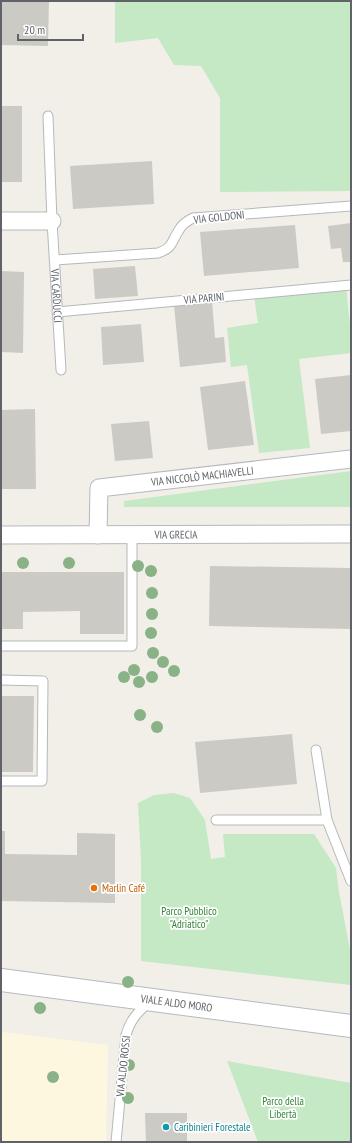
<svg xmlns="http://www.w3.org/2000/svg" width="352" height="1143" viewBox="0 0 352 1143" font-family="'PT Sans Narrow',sans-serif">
  <rect width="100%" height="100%" fill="#f1efe8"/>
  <path fill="#fef7e0" d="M1,1032L108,1045L106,1142H1Z"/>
  <path fill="#c5e8c5" d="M115,1H351V191L220,192V98L201,66L174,65L158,38L115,43Z
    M346,286L351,335V353L299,359L310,448L259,453L247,365L231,367L227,328L258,323L254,296Z
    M351,471V507H124V501Z
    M174,793L190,798L205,820L211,859L225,857L223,834H314L336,868L339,892L351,955V985L141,961V861L138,803L154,795Z
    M227,1061L351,1083V1142H258Z"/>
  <path fill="#cccac5" d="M1,1H49L48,46L1,45Z
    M1,106H22V182H1Z
    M152,161L154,204L73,209L70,166Z
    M351,223V262H343L341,248L331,249L328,226Z
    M295,225L299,268L204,276L200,232Z
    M135,266L138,296L95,299L93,269Z
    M1,271L24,272L23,353L1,352Z
    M212,301L215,338L224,337L226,362L180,367L174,305Z
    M141,324L144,362L103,365L101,327Z
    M351,375V431L321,434L315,379Z
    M245,381L254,445L208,450L200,387Z
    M35,409L36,489H1V410Z
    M149,421L153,458L115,461L111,424Z
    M210,566L351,568V629L209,626Z
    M1,572H124V634H80V611L23,612V629H1Z
    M1,696H34L33,772H1Z
    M292,734L297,784L200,793L195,742Z
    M1,831H5V854L77,855V833L115,834V903L1,901Z
    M145,1113H187V1142H146Z"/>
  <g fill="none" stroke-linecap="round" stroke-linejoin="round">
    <g stroke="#b5b8bc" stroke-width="11">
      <g id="lane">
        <path id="s1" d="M48,116L52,221L61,370"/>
        <path d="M55,260L158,253C173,248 171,242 179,230C182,224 187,221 193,218L351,206"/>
        <path d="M57,312L351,285"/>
        <path d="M1,646H132V535"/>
        <path d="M1,680L43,681L42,781H1"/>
        <path d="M316,750L327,820"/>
        <path d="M216,820H327L351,881"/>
        <path d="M116,1142L126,1035C130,1020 138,1012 149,1002"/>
      </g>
    </g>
    <g stroke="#b5b8bc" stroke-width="19">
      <g id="street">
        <path d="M1,221H52"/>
        <path id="s2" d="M1,535L351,534"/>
        <path id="s3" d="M98,535L99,488L351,459"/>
      </g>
    </g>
    <g stroke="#b6babf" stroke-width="24">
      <g id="secondary">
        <path id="s4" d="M1,980L351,1026"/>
      </g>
    </g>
    <use href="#lane" stroke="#fff" stroke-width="9"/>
    <use href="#street" stroke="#fff" stroke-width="17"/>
    <use href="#secondary" stroke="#fff" stroke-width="22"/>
  </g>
  <g fill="#89b387">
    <circle cx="23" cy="563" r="6"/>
    <circle cx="69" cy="563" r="6"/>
    <circle cx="138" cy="566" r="6"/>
    <circle cx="151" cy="571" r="6"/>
    <circle cx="152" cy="593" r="6"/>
    <circle cx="152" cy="614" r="6"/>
    <circle cx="151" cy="633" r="6"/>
    <circle cx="153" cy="653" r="6"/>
    <circle cx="163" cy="662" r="6"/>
    <circle cx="134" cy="670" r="6"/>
    <circle cx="174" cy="671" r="6"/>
    <circle cx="124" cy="677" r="6"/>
    <circle cx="152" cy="677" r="6"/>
    <circle cx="139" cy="682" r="6"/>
    <circle cx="140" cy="715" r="6"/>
    <circle cx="157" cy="727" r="6"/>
    <circle cx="128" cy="982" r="6"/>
    <circle cx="40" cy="1008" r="6"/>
    <circle cx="129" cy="1065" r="6"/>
    <circle cx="53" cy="1077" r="6"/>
    <circle cx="128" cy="1098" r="6"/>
  </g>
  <circle fill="#e8710a" stroke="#fff" stroke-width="1.5" cx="94" cy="888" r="4"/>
  <circle fill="#0f9aa8" stroke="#fff" stroke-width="1.5" cx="166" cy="1127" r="4"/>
  <g text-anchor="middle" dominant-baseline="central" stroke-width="3.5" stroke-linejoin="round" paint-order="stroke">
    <g font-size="11" fill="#5f6368" stroke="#fff">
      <text transform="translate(219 217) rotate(-6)">VIA GOLDONI</text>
      <text stroke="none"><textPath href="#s1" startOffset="180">VIA CARDUCCI</textPath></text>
      <text transform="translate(204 298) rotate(-5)">VIA PARINI</text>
      <text stroke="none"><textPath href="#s3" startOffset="151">VIA NICCOLÒ MACHIAVELLI</textPath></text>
      <text stroke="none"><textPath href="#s2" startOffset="175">VIA GRECIA</textPath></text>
      <text stroke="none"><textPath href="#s4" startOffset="177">VIALE ALDO MORO</textPath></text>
      <text transform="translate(123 1066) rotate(-84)">VIA ALDO ROSSI</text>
    </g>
    <g font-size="11" fill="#c56008" stroke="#fff" text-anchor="start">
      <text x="102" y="888">Marlin Café</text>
    </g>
    <g font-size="11" fill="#348238" stroke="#fff">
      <text x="189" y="911">Parco Pubblico<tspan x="189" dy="13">"Adriatico"</tspan></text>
      <text x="283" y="1101">Parco della<tspan x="283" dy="13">Libertà</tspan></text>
    </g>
    <g font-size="11" fill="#0d838f" stroke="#fff" text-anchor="start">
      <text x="174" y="1127">Caribinieri Forestale</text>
    </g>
  </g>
  <rect width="352" height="1143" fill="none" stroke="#5f6368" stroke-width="4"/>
  <path d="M18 34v6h65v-6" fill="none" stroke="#5f6368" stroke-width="2"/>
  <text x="24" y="34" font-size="12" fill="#5f6368" stroke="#ffffff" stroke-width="3" paint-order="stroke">20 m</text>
</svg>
